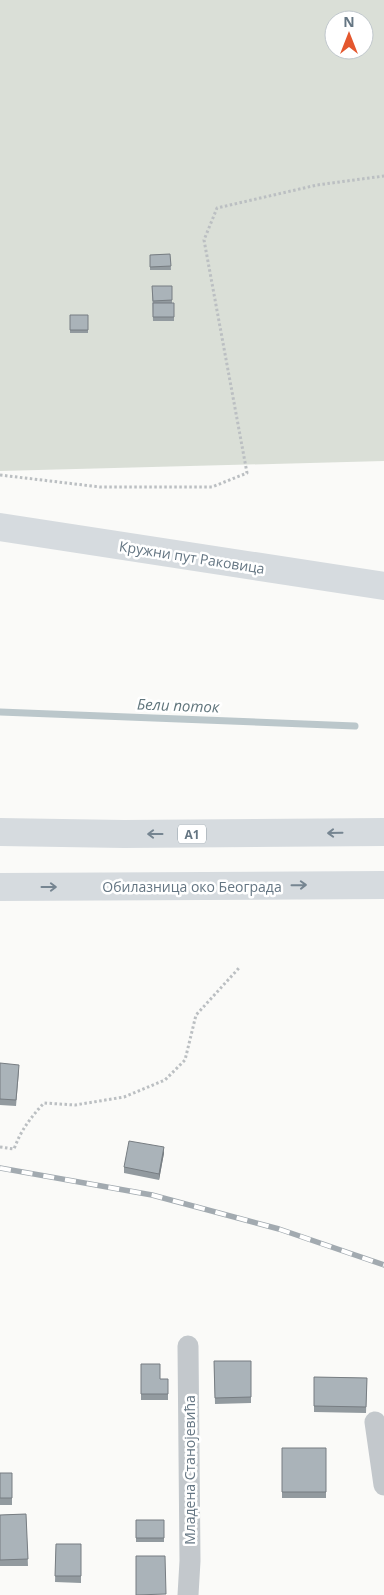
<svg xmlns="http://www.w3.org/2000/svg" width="384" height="1595" viewBox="0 0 384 1595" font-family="'Open Sans',sans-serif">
  <rect width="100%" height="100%" fill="#fafaf8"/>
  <path fill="#dadfd7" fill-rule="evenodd" d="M0,0H384V461L0,471ZM334,20H364V50H334Z"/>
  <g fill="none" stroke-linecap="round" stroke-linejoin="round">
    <path stroke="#bbc7cb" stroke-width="7" d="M0,712L355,726"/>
    <path stroke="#bbbfc2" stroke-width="3" stroke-dasharray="2.5 2.5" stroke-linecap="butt" d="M0,475L100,487H212L247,473L204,240L217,208L317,185L384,176
      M0,1147L14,1149C21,1130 31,1117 44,1103L75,1105L124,1097L165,1080L185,1060L196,1015L239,968"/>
    <path stroke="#c3c8cc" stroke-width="21" d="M375,1422L384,1485
      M188,1595L190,1561L188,1346"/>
    <path stroke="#d6dbdf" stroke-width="28" d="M0,527L384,586"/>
    <path stroke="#d6dbdf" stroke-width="28" d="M0,832L124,834L384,832
      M0,887L384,885"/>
    <g stroke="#a2aab0" stroke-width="5.5">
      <path id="rail" d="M0,1168L152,1195L279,1229L384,1265"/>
    </g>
    <use href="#rail" stroke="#fff" stroke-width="4" stroke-dasharray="11" stroke-linecap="butt"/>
  </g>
  <path fill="#929a9f" d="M170,254L171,270H150V255Z
    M152,286H172V303H174V321H153Z
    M70,315H88V333H70Z
    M0,1063L19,1071L16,1106L0,1105Z
    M164,1153L159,1180L124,1173V1167Z
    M214,1361H251V1403L215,1404Z
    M141,1364L160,1379H168V1400H141Z
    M314,1377L367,1378L366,1413L314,1412Z
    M282,1448H326V1498H282Z
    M0,1473H12V1505H0Z
    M26,1514L28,1566H0V1515Z
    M136,1520H164V1542H136Z
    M56,1544H81V1583L55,1582Z"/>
  <path fill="#777d82" d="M164,1147V1153L159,1180V1174Z"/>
  <path fill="#aab3b9" stroke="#777d82" d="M170,254L171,266L150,267V255Z
    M152,286H172V300L153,301Z
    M153,303H174V317H153Z
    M70,315H88V330H70Z
    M0,1063L19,1065L16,1100L0,1099Z
    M129,1141L164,1147L159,1174L124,1167Z
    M214,1361H251V1397L215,1398Z
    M141,1364H160V1379H168V1394H141Z
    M314,1377L367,1378L366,1407L314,1406Z
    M282,1448H326V1492H282Z
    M0,1473H12V1498H0Z
    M26,1514L28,1559L0,1560V1515Z
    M136,1520H164V1538H136Z
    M56,1544H81V1576H55Z
    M136,1556H165L166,1594L136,1595Z"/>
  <defs><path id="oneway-shaft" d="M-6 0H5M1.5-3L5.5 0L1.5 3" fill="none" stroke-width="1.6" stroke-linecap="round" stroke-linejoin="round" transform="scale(1.25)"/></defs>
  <g stroke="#768591">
    <use href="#oneway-shaft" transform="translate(335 833) rotate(179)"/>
    <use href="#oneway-shaft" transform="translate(155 834) rotate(180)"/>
    <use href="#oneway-shaft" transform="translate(299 885) rotate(-1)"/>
    <use href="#oneway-shaft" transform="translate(49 887)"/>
  </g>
  <g text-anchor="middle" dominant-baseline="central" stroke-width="5" stroke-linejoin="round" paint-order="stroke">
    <rect fill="#fff" stroke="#939fa8" stroke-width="1" x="178" y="824.5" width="28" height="19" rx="4"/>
    <g font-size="12" font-weight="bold" fill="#657683">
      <text x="192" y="834">A1</text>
    </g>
    <g font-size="14" fill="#657683" stroke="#fff">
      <text transform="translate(192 557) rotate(9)">Кружни пут Раковица</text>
      <text x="192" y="886">Обилазница око Београда</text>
      <text transform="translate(189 1470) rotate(-90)">Младена Станојевића</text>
    </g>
    <g font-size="15" font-style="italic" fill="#60757c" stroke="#fff">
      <text transform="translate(178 705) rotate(2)">Бели поток</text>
    </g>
  </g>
  <g transform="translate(349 35)"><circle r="24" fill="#ffffff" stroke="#c1c8cd"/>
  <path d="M0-4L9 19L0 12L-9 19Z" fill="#e4572e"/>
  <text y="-8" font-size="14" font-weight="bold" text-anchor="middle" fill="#657683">N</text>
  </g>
</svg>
